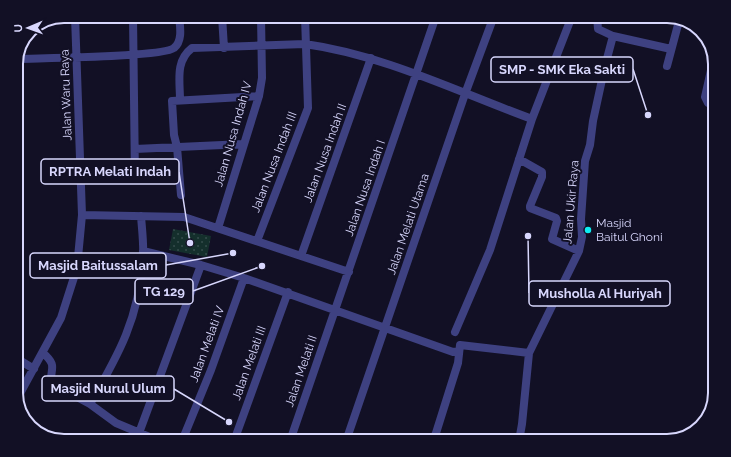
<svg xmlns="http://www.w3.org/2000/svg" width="731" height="457" viewBox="0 0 731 457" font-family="Raleway,sans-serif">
  <defs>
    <pattern id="grass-dots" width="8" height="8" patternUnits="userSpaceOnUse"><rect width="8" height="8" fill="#142f2c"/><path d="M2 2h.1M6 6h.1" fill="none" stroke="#354c4c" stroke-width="1.8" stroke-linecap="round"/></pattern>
  </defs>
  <rect width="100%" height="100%" fill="#121025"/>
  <path fill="url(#grass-dots)" d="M173,229L211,236L207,257L169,250Z"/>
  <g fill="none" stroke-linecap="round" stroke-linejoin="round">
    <path stroke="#3e4181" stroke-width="8" d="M133,16L135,179
      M222,16L224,48
      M589,16L596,20
      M695,25L693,29L701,32
      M613,36L671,49
      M714,57L705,97L708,103L715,104
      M17,59C40,58 163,57 174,48C183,41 180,26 179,16
      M667,66L679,21L689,23
      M180,100C180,81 175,61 192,48L305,44C384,55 458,92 532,119
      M16,136L19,259L16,285
      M135,149L244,144
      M519,159L542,172V177L530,206V208L556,218L557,221L552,239L579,251
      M181,195L177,147L174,135L172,101L259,96
      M82,215L184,217L349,272
      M218,228L259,96L262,78L261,16
      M257,241L308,108L305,16
      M143,251L201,265L244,278L453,352L459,351
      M301,256L371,58
      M455,332L490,250L532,119L572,16
      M43,353C58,366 50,368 51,383L90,404L116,423L159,441
      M16,358L34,369
      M17,399L61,318L77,268L82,215L75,16
      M90,404C119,354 139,318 143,259C144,245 142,230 141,216
      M139,433L201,265
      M182,441L211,370L244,278
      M234,441L288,292
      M290,441L436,16
      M346,441L465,94L494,16
      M432,441L436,433L458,363L460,345L529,353
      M519,441L522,424L529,353L579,251L582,237L581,219L585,161L590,145L593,121L605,66L613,36L598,29L597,16"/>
  </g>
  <circle fill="#0dedf2" stroke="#121025" stroke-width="1.5" cx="588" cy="230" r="4"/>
  <g text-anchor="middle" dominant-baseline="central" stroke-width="4" stroke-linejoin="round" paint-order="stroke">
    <g font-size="12" fill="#d8d7fd" stroke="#121025">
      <text transform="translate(66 95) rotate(-92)">Jalan Waru Raya</text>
      <text transform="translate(233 134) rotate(-74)">Jalan Nusa Indah IV</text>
      <text transform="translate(325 153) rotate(-70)">Jalan Nusa Indah II</text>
      <text transform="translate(274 162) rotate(-69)">Jalan Nusa Indah III</text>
      <text transform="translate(365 188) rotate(-71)">Jalan Nusa Indah I</text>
      <text transform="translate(571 202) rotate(-85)">Jalan Ukir Raya</text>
      <text transform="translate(408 224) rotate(-71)">Jalan Melati Utama</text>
      <text transform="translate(207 344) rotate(-70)">Jalan Melati IV</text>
      <text transform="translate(249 363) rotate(-70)">Jalan Melati III</text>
      <text transform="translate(301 371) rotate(-71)">Jalan Melati II</text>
    </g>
    <g font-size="12" fill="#d8d7fd" stroke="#121025" text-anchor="start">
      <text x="596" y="223">Masjid<tspan x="596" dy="14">Baitul Ghoni</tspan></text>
    </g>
  </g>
  <path d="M0 0H731V457H0ZM64 23H667A41 41 0 0 1 708 64V393A41 41 0 0 1 667 434H64A41 41 0 0 1 23 393V64A41 41 0 0 1 64 23Z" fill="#121025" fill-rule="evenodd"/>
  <path fill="none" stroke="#d8d7fd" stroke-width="2" d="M64 23H667A41 41 0 0 1 708 64V393A41 41 0 0 1 667 434H64A41 41 0 0 1 23 393V64A41 41 0 0 1 64 23Z"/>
  <path fill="none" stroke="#d8d7fd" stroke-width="1.5" d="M648 115L633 69M190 243L179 172M233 253L166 265M262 266L193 291M528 236L529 293M229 422L174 389"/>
  <g fill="#d8d7fd" stroke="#121025" stroke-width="1.5">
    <circle cx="648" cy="115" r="4"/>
    <circle cx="190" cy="243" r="4"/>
    <circle cx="233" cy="253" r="4"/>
    <circle cx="262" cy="266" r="4"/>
    <circle cx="528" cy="236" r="4"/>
    <circle cx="229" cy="422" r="4"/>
  </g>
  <g fill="#121025" stroke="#d8d7fd" stroke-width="1.5">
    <rect x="491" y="57" width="142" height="25" rx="4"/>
    <rect x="41" y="159" width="138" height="25" rx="4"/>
    <rect x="30" y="253" width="136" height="25" rx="4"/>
    <rect x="135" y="279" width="58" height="25" rx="4"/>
    <rect x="529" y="281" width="141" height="25" rx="4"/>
    <rect x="42" y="376" width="132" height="25" rx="4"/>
  </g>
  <g font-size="13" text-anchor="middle" font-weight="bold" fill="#d8d7fd">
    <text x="562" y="74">SMP - SMK Eka Sakti</text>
    <text x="110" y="176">RPTRA Melati Indah</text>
    <text x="98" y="270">Masjid Baitussalam</text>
    <text x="164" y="296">TG 129</text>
    <text x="600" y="298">Musholla Al Huriyah</text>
    <text x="108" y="393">Masjid Nurul Ulum</text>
  </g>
  <g transform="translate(28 28) rotate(268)" stroke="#121025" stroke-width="3" paint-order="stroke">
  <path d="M0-3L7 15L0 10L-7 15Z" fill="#d8d7fd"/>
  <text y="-6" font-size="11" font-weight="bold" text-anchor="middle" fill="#d8d7fd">U</text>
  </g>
</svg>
